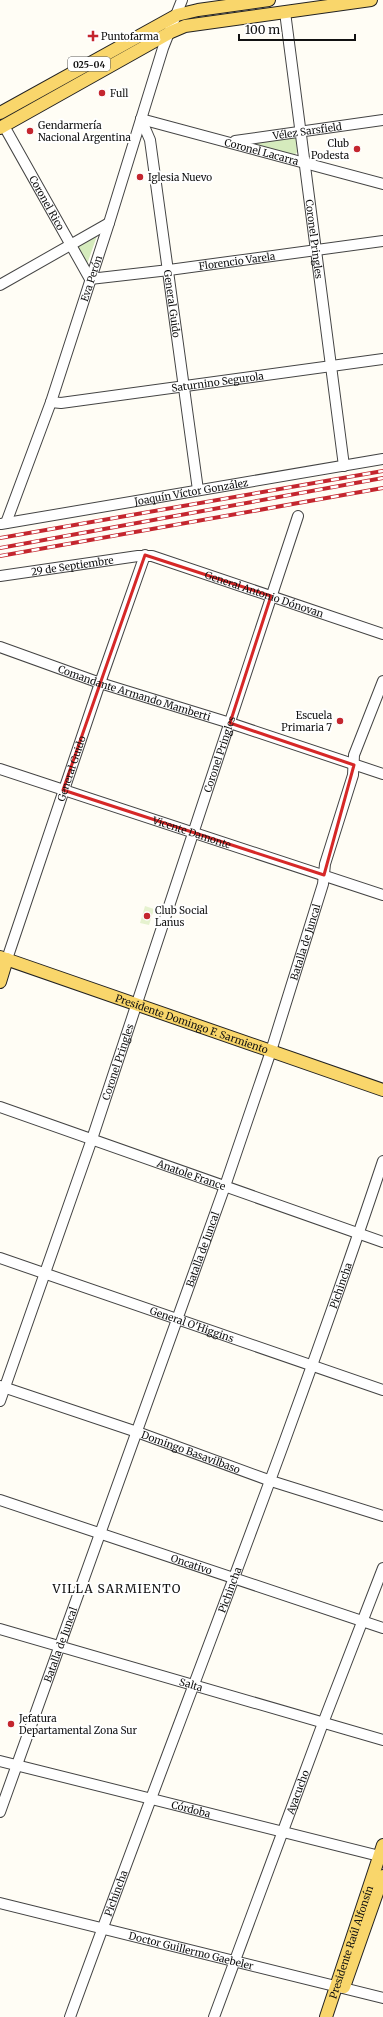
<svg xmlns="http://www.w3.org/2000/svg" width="383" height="2017" viewBox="0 0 383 2017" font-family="Merriweather,serif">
  <rect width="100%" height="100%" fill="#fffdf5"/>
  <path fill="#d5ebbd" d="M293,135L296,138L297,152L294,156L258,146L257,143L258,140Z
    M97,236L86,267L76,247Z"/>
  <path fill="#e6f2cf" d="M145,906L154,909L149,925L140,923Z"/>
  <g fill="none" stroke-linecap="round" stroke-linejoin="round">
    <g stroke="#444" stroke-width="12">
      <g id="minor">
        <path id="s1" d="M285,12L344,466"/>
        <path id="s2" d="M141,119L150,140L198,490"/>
        <path id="s3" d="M141,119L383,184"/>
        <path id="s4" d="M4,126L90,279"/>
        <path id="s5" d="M235,141L383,120"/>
        <path id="s6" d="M90,279L169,270L383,241"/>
        <path d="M0,285L109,223"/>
        <path id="s7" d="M51,402L61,403L383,359"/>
        <path id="s8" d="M6,523L51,402L109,223L163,48L182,0"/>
        <path id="s9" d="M1,524L383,459"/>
        <path id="s10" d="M0,576L138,556H152L383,634"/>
        <path id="s11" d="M0,647L100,683L230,723L383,774"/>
        <path id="s12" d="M0,769L383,895"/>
        <path id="s13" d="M7,959L100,683L145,555"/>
        <path id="s14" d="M0,1107L383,1242"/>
        <path id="s15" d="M0,1258L383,1390"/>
        <path id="s16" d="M0,1386L137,1432L271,1481L383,1516"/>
        <path id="s17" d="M0,1401L92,1139L298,516"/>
        <path id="s18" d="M0,1500L383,1628"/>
        <path id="s19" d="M0,1629L383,1740"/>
        <path id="s20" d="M0,1761L383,1857"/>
        <path id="s21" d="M0,1812L225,1186L271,1051L323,884L325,864L353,775L354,755L383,681"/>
        <path id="s22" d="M0,1903L383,1998"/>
        <path id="s23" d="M70,2017C174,1731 287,1449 383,1161"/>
        <path id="s24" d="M214,2017L323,1723L383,1568"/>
      </g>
    </g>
    <g stroke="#222" stroke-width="14">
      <g id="major">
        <path d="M0,113L177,15L198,10L269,0"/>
        <path d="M0,128L171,32L185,26L371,0"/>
        <path id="s25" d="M0,957L383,1090"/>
        <path d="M0,982L7,959"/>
        <path d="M344,1987L383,1876"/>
        <path id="s26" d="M326,2017L383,1845"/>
      </g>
    </g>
    <use href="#minor" stroke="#fff" stroke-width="10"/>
    <use href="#major" stroke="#f9d66b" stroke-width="12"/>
    <g stroke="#c4262e" stroke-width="4">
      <path id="rail" d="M0,538L383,471
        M0,548L383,478
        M0,556L383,488"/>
    </g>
    <use href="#rail" stroke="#fff" stroke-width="2.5" stroke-dasharray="8" stroke-linecap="butt"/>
  </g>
  <path fill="none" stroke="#d62828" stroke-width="3" stroke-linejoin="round" d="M145,555L271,596L230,723L354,765L324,875L63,790Z"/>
  <g fill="#c4262e" stroke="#fff" stroke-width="1.5">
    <path d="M91 30h4v4h4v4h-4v4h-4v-4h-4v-4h4z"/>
    <circle cx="102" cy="93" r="4"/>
    <circle cx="30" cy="131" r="4"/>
    <circle cx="357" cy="149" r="4"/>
    <circle cx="140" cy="177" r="4"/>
    <circle cx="340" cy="721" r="4"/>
    <circle cx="147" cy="916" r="4"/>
    <circle cx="11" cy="1724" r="4"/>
  </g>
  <g text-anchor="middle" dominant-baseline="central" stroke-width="4" stroke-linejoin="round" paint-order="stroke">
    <rect fill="#fff" stroke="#585858" stroke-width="1" x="68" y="57" width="42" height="14" rx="3"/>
    <g font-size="9" font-weight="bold" fill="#111">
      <text x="89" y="64">025-04</text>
    </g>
    <g font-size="10" fill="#111" stroke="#fff" text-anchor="start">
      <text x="101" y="36">Puntofarma</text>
      <text x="110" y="93">Full</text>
      <text x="38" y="125">Gendarmería<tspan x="38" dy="12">Nacional Argentina</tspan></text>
      <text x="349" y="143" text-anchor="end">Club<tspan x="349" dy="12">Podesta</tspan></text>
      <text x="148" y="177">Iglesia Nuevo</text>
      <text x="332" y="715" text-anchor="end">Escuela<tspan x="332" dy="12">Primaria 7</tspan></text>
      <text x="155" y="910">Club Social<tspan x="155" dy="12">Lanus</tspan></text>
      <text x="19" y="1718">Jefatura<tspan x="19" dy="12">Departamental Zona Sur</tspan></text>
    </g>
    <g font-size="10" fill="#111" stroke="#fff">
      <text stroke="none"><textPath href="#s5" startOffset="73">Vélez Sarsfield</textPath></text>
      <text stroke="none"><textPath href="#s3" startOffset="125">Coronel Lacarra</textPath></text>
      <text stroke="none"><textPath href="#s4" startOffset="88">Coronel Rico</textPath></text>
      <text stroke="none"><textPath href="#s1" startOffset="229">Coronel Pringles</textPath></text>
      <text stroke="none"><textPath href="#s6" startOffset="148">Florencio Varela</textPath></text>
      <text stroke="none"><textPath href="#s8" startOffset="259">Eva Perón</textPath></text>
      <text stroke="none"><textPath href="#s2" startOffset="188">General Guido</textPath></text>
      <text stroke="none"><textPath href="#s7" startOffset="168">Saturnino Segurola</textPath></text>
      <text stroke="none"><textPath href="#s9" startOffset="193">Joaquín Víctor González</textPath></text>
      <text stroke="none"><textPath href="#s10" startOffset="73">29 de Septiembre</textPath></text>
      <text stroke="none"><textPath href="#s10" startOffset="272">General Antonio Dónovan</textPath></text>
      <text stroke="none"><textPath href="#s11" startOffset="142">Comandante Armando Mamberti</textPath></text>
      <text stroke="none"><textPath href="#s17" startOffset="683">Coronel Pringles</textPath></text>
      <text stroke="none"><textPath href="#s13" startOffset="201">General Guido</textPath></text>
      <text stroke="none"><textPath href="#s12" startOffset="202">Vicente Damonte</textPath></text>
      <text stroke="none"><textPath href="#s21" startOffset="922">Batalla de Juncal</textPath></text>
      <text stroke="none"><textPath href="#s25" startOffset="203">Presidente Domingo F. Sarmiento</textPath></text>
      <text stroke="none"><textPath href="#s17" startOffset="359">Coronel Pringles</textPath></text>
      <text stroke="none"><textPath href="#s14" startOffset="203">Anatole France</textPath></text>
      <text stroke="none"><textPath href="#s21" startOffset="598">Batalla de Juncal</textPath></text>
      <text stroke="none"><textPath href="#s23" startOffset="780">Pichincha</textPath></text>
      <text stroke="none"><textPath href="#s15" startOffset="203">General O'Higgins</textPath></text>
      <text stroke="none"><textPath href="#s16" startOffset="202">Domingo Basavilbaso</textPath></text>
      <text stroke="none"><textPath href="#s18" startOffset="202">Oncativo</textPath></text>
      <text stroke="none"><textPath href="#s23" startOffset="456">Pichincha</textPath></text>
      <text stroke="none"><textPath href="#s21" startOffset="178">Batalla de Juncal</textPath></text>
      <text stroke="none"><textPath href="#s19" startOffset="199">Salta</textPath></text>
      <text stroke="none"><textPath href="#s24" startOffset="240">Ayacucho</textPath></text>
      <text stroke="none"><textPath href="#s20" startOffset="197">Córdoba</textPath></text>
      <text stroke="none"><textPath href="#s23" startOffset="132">Pichincha</textPath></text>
      <text stroke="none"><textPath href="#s26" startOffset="79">Presidente Raúl Alfonsín</textPath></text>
      <text stroke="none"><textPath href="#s22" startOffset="197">Doctor Guillermo Gaebeler</textPath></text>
    </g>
    <g font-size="12" letter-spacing="1" fill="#111" stroke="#fff">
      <text x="117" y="1588">VILLA SARMIENTO</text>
    </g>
  </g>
  <path d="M239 34v6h116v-6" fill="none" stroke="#111111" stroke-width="2"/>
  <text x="245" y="34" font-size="12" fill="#111111" stroke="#ffffff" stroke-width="3" paint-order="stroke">100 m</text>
</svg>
